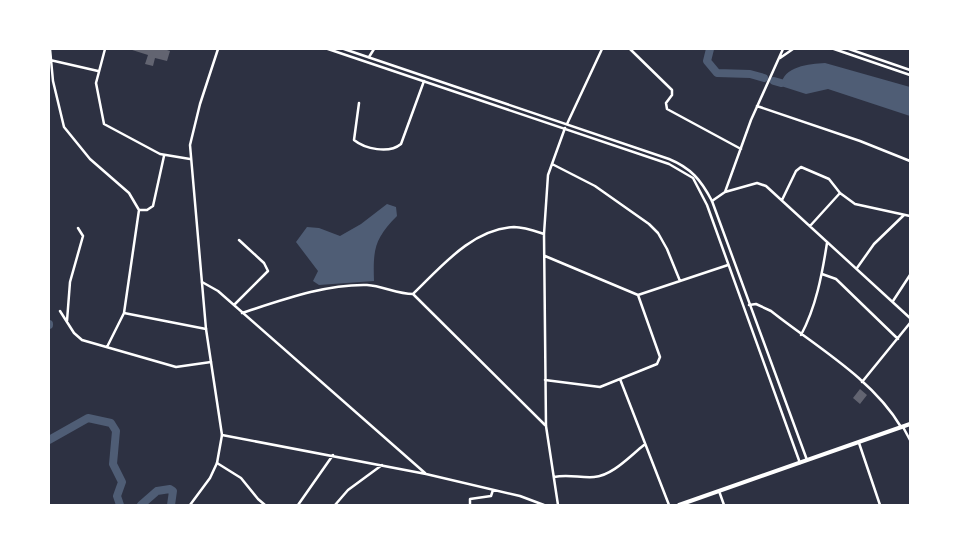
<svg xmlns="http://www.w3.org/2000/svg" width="959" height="554" viewBox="0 0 959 554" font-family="Inter,sans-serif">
  <rect width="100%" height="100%" fill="#2d3142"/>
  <path fill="#4f5d75" d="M825,63L910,87V116L828,89L806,94L781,86C783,66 809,64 825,63Z
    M387,204L396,207L397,216C374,239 373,250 374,281L319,285L313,281L318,271L296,242L307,227L319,228L340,236L361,224Z"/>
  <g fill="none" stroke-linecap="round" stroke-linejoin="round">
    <path stroke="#4f5d75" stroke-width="8" d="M710,49L707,61L717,73L750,74L764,78
      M774,81L781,83
      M49,324V325
      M49,440L88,418L111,423L116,431L113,464L122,482L117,496L120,505
      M141,505L157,491L170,489L173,491L171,505"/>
  </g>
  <path fill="#626471" d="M129,49H164L170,51L167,61L155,58L153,66L145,64L148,55Z
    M860,389L867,395L860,404L853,398Z"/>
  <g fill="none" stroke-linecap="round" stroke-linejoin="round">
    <path stroke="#fff" stroke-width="2.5" d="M50,49L53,81L64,127L90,159L129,193L139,210L124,313L107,347
      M105,49L96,83L104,124L160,154L190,159
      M630,49L672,90V95L666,103L667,109L741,149
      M369,57L374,49
      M780,58L793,49
      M50,60L98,71
      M359,103L354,140C365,149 389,154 401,144L424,81
      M757,106L860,141L910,161
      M567,124L602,49
      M552,164L595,186L649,224L658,233L667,249L680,281
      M725,192L757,183L766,186L910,318
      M782,200L796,171L801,167L829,179L840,193L855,204L910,216
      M712,201L725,192L751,120L783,49
      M139,210H147L153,206L164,156
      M810,226L840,193
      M545,256L638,295L728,265
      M857,268L874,244L904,215
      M822,274L836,279L898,339
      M202,282L218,291L425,473
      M413,294L545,425
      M893,301L910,275
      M234,305L268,271L264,263L239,240
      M749,305L756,304L771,311C815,346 872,378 901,427
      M60,311L74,333L82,340L176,367L211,362
      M124,313L206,329
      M242,313C282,300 325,284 367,285C383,286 397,294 413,294C441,267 472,229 514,227C524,227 535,231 544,234
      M67,321L70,282L83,236L78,228
      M801,335C816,307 822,275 827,243
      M620,379L669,505
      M545,380L600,387L657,364L660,357L638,295
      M862,382L910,323
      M903,427L910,440
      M222,435L426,474L520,496L544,505
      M859,443L880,505
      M217,463L241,478L258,499L265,505
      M554,477C568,474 580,478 594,477C612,476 630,456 644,445
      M719,491L724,505
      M298,505L333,455
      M335,505L348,490L382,465
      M470,505V499L491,496L493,490
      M558,505L546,426L544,234L548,175L565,128"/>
    <path stroke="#fff" stroke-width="2.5" d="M328,49L669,164L693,178L707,205L800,463
      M344,49L669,159C691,168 701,180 712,201L807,460
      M834,49L910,75
      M849,49L910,70
      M190,505L210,478L217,463L222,435L206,329L190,145L200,104L218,49"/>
    <path stroke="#fff" stroke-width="4" d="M679,505L910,424"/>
  </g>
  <rect width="959" height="554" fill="none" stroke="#ffffff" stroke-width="100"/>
</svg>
